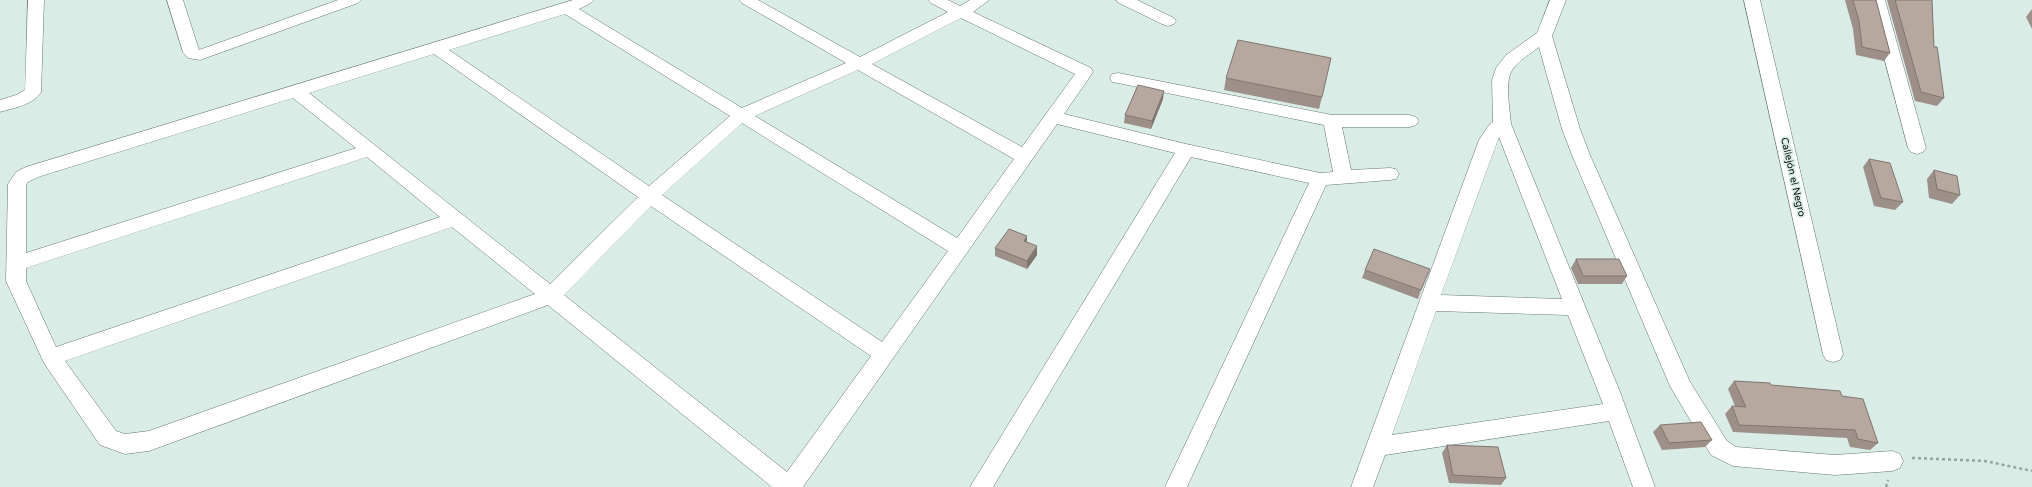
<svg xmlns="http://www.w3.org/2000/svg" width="2032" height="487" viewBox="0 0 2032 487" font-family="'Varela Round',sans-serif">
  <rect width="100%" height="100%" fill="#d9ece6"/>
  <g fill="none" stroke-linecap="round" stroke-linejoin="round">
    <g stroke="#647570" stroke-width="1">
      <path id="minor" d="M28,0H44L41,92C34,105 13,108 0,112V100L16,95L25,90Z
        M167,0H183L199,50L338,0H361L358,3L200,60L188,58L183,52Z
        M573,0H594L591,3L579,9L742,108L846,63L742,3L739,0H758L860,57L948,12L931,3L928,0H948L960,6L970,0H989L973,12L1091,68L1093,72L1064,114L1186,144L1320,173L1333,172L1324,125L1118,83L1112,82L1110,78L1112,74L1118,73L1332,115H1410L1416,117L1419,121L1416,125L1410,127H1342L1351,170L1390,168L1396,169L1399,174L1396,179L1390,180L1326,185L1187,487H1165L1309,183L1191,157L993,487H970L1175,153L1057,124L803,487H772L548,305L149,451L125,454L100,445L44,363L6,281L8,184L16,172L26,167ZM565,14L730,116L649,186L449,50ZM961,18L1075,74L1022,147L872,64ZM434,54L638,197L550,284L309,93ZM858,70L1014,159L957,238L755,116ZM293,98L356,148L26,253V185L28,182L38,177ZM742,123L948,251L882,342L662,195ZM367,157L440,217L56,347L26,281V268ZM651,206L871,356L787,472L564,295ZM452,227L535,294L149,431L125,434L116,431L65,361Z
        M1116,0H1137L1174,18L1176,21L1174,24L1168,26L1162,24L1119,3Z
        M1550,0H1566L1552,36L1580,129L1590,155L1690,382L1727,441L1736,447L1835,455L1892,451L1900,454L1903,461L1900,468L1892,471L1835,475L1733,466L1711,455L1670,386L1572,155L1562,129L1539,47C1530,54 1519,60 1513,69C1504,80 1510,110 1511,124L1620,392L1655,487H1633L1609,421L1385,455L1373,487H1351L1479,140L1489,125L1493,122L1492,80L1496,68L1506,55L1537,33ZM1499,137L1562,299L1441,295ZM1436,311L1568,315L1603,404L1392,435Z
        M1744,0H1760L1843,354L1840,360L1833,362L1826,360L1823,354Z
        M1869,0H1885L1926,148L1923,152L1917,154L1911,152L1908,148Z"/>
    </g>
    <path stroke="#95a49f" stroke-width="2.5" stroke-dasharray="3 3" stroke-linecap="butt" d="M1912,458L1985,461L2032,471
      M1886,487L1888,480"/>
    <use href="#minor" fill="#fff" fill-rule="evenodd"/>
  </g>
  <path fill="#9d9089" d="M1845,0H1876L1890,53L1884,61L1856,55L1853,29Z
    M1887,0H1932L1934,47L1944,98L1937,106L1915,101Z
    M2032,9V29L2026,17Z
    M1226,78L1322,97L1319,109L1224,90Z
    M1163,99L1151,129L1124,123L1125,115Z
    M1869,159L1903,202L1895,210L1874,206L1863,167Z
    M1934,170L1960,195L1952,204L1929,198L1927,179Z
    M1027,236V242L1037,255L1027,269L995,256V248Z
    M1576,259L1627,276L1622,284H1578L1571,268Z
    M1365,270L1421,290L1418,299L1362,278Z
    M1734,381L1771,385L1842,396L1878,443L1870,450L1850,447L1847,438L1733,432L1725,414L1732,406H1735L1728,389Z
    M1660,425L1712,440L1705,447L1662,450L1653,432Z
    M1447,445L1506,478L1501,485L1449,483L1442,453Z"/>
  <path fill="#7f766f" d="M1164,91L1163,99L1151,129L1152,121Z
    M1027,236V245L1024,241Z
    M1037,246V255L1027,269V261Z"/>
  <path fill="#b6a89f" stroke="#7f766f" d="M1853,0H1876L1890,53L1862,47L1859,21Z
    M1895,0H1932L1934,47H1937L1938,53L1944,98L1921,92Z
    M1238,40L1331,58L1322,97L1226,78Z
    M1138,85L1164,91L1152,121L1125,115Z
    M1869,159L1890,163L1903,202L1881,198Z
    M1934,170L1957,176L1960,195L1937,189Z
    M1009,229L1027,236L1024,241L1037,246L1027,261L995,248Z
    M1374,249L1430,269L1421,290L1365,270Z
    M1576,259H1619L1627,276H1583Z
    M1734,381L1770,383L1771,385L1840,391L1842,396L1863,399L1878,443L1858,439L1855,430L1739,425L1732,406L1746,407Z
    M1701,422L1712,440L1669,443L1660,425Z
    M1447,445L1498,447L1506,478L1453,475Z"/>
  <g text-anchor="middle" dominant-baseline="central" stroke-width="3.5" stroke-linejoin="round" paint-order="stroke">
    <g font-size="10" fill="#070d0b" stroke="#d9ece6">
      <text transform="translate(1793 177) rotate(77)">Callejón el Negro</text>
    </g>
  </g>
</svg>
